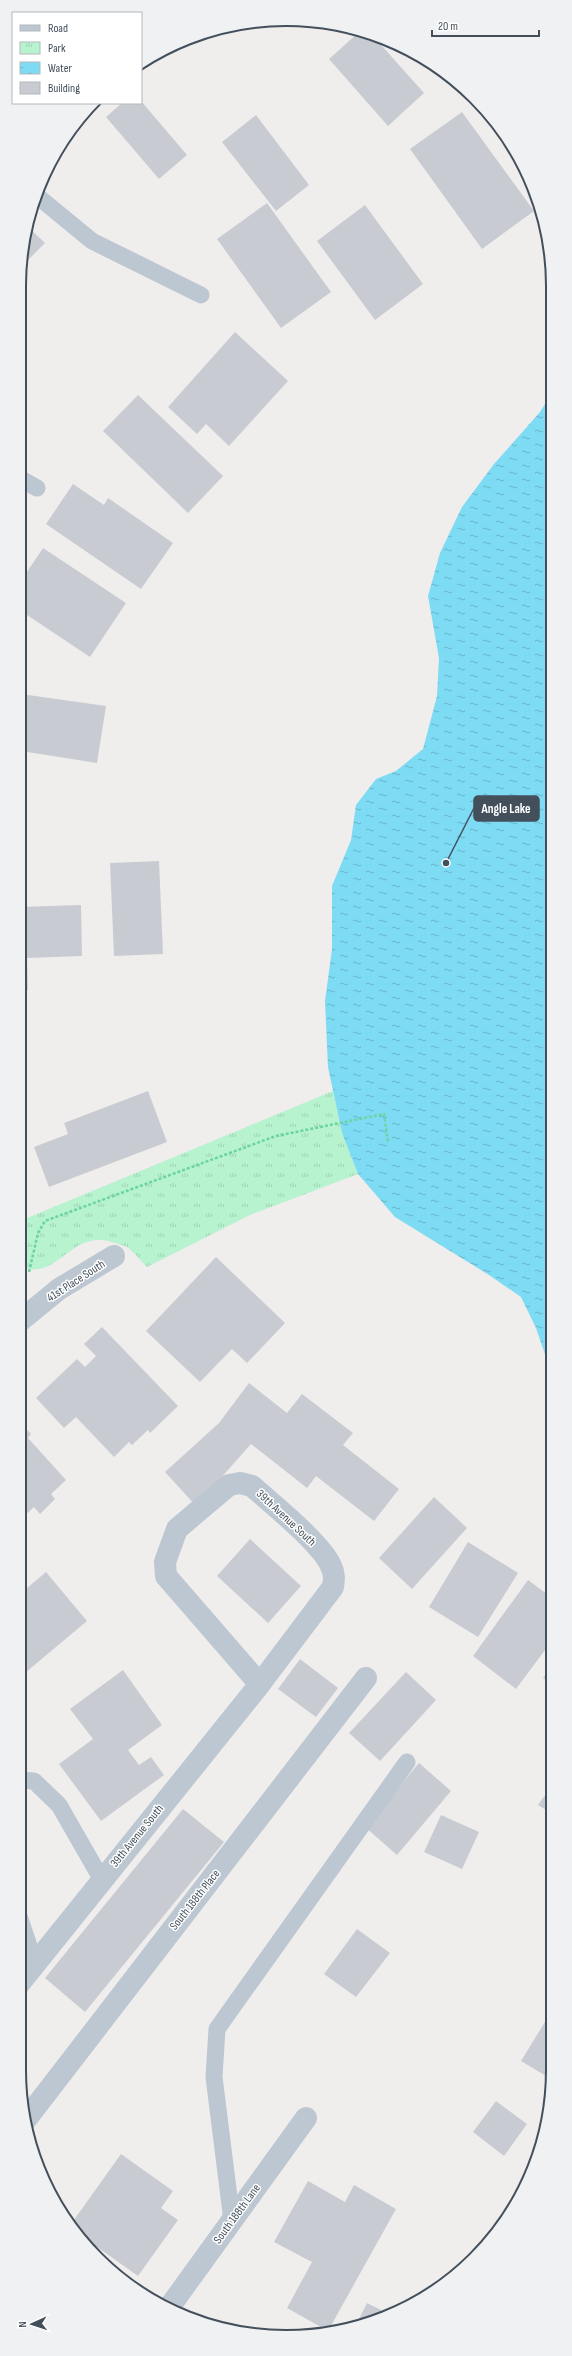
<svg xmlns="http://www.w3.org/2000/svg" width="572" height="2356" viewBox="0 0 572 2356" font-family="'Sofia Sans Condensed',sans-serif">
  <defs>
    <pattern id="park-tufts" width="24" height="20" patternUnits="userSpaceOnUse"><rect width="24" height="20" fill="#b6f3ce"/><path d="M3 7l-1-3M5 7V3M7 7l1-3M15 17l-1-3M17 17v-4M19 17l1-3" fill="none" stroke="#9ed2b3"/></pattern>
    <pattern id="water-ripples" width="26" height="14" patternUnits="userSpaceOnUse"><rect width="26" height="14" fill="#7edbf4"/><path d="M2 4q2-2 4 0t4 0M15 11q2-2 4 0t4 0" fill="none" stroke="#69b4c9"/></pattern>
  </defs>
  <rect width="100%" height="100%" fill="#f0eded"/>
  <path fill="url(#park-tufts)" d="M333,1091L342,1133L358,1174L250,1215L147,1267C140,1260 134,1252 127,1247C123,1245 117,1244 112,1242C69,1229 58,1283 20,1266V1221Z"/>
  <path fill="url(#water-ripples)" d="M551,394V1372L536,1328L521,1297L489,1275L395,1217L358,1174L342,1133L328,1067L325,1001L332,949V886L351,840L356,805L376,779L396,771L423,749L437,696L439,658L428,596L440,553L462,507L494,464L540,412Z"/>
  <path fill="#c8ccd2" d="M358,33L374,37L424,93L388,126L329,59Z
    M141,101L187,155L159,179L106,117L122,103H141Z
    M462,112L534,211L482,249L410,149Z
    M256,115L309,185L276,211L222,142Z
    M267,203L331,292L281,328L217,239Z
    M365,205L423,284L375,320L317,241Z
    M27,226L45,243L21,267V251Z
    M235,332L288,381L229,446L206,424L197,434L168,407Z
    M138,395L223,476L188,513L103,431Z
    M73,484L104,505L108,498L173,543L141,589L46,524Z
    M43,548L126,603L90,657L21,611V581Z
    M21,694L106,706L97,763L21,751Z
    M159,861L163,954L114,956L110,863Z
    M81,905L82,956L27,958L28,990H20V907Z
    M148,1091L167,1142L49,1187L34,1147L68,1134L64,1123Z
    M216,1257L285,1323L247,1363L232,1349L200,1382L146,1331Z
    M102,1327L178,1406L150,1433L148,1430L132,1445L129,1442L114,1457L76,1417L64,1428L36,1398L77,1359L85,1367L96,1356L84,1344Z
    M249,1383L287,1413L302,1394L353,1433L343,1445L399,1489L374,1521L316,1476L307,1488L251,1444L196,1506L165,1472L219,1423Z
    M20,1422L31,1434L28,1438L66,1480L51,1494L55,1499L40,1514L34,1507L20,1520Z
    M434,1497L467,1528L412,1589L379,1558Z
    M250,1539L301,1586L268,1623L217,1576Z
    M468,1542L518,1573L478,1637L429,1607Z
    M46,1572L87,1621L19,1678L20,1594Z
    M528,1580L551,1597V1642L516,1689L473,1656Z
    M300,1659L338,1688L316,1717L278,1689Z
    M551,1668V1684L543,1678Z
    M123,1670L162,1725L128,1750L139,1765L151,1757L164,1775L101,1821L59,1764L93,1739L70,1709Z
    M406,1672L436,1700L380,1761L349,1733Z
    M419,1763L451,1791L397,1855L365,1827Z
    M551,1787V1813L538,1805Z
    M183,1809L224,1842L85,2012L45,1978Z
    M441,1815L479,1832L462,1869L424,1852Z
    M357,1929L390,1953L356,1997L324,1974Z
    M551,2012V2079L521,2061Z
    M496,2101L527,2124L504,2156L473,2132Z
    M121,2154L173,2191L161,2208L178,2220L138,2276L76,2232L71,2224Z
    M308,2181L345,2202L354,2185L396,2209L328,2331L287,2308L312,2262L274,2242Z
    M367,2303L389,2314L372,2323L355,2327Z"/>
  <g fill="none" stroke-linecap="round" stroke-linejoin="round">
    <path stroke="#6bd4a1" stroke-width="2.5" stroke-dasharray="3 2" stroke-linecap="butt" d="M29,1272L38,1233L45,1221L276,1136L384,1114L388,1143"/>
    <path stroke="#bcc7d1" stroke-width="17" d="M36,195L92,241L201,295
      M21,479L37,488
      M19,1780L34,1781L59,1805L102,1880
      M19,1916L35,1964
      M232,2221L214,2077L217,2029L407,1762"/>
    <path stroke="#bcc7d1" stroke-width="22" d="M20,1321L59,1289L114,1256
      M19,1984L256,1689L333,1587C334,1580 335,1574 331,1566C322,1544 272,1504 252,1486L240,1483L229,1485L177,1529L165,1562L166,1576L257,1681L256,1689
      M24,2122L366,1678
      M168,2309L306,2118"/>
  </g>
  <g text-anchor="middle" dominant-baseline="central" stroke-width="3" stroke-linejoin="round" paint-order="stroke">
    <g font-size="12" fill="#43505c" stroke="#fff">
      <text transform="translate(76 1281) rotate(-33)">41st Place South</text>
      <text transform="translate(286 1518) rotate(43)">39th Avenue South</text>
      <text transform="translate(137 1836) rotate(-51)">39th Avenue South</text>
      <text transform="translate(195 1900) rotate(-52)">South 188th Place</text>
      <text transform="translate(237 2214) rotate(-54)">South 188th Lane</text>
    </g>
  </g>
  <path d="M0 0H572V2356H0ZM286 26H286A260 260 0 0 1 546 286V2070A260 260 0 0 1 286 2330H286A260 260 0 0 1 26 2070V286A260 260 0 0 1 286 26Z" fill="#f0f1f2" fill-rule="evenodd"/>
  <path fill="none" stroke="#43505c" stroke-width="2" d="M286 26H286A260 260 0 0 1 546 286V2070A260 260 0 0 1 286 2330H286A260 260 0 0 1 26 2070V286A260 260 0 0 1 286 26Z"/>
  <path fill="none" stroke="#43505c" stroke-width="1.5" d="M446 863L474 808"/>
  <circle fill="#43505c" stroke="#fff" stroke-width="1.5" cx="446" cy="863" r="4"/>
  <rect fill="#43505c" stroke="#43505c" stroke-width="1.5" x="474" y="796" width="65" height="25" rx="4"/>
  <g font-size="13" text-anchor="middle" font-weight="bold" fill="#fff">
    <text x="506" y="813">Angle Lake</text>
  </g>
  <rect x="12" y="12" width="130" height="92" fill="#ffffff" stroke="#b4b9be"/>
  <rect x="20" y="25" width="20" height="6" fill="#bcc7d1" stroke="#b4b9be"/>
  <text x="48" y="32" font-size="12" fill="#43505c">Road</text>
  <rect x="20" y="42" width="20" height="12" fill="url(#park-tufts)" stroke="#b4b9be"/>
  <text x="48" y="52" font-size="12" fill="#43505c">Park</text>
  <rect x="20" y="62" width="20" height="12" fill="url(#water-ripples)" stroke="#b4b9be"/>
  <text x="48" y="72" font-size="12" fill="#43505c">Water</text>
  <rect x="20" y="82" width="20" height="12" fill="#c8ccd2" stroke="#b4b9be"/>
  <text x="48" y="92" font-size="12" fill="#43505c">Building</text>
  <g transform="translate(32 2324) rotate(267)" stroke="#ffffff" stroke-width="3" paint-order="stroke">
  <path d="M0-3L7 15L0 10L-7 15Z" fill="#43505c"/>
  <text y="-6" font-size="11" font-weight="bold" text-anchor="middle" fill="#43505c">N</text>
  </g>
  <path d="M432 30v6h107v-6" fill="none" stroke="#43505c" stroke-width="2"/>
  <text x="438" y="30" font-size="12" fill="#43505c" stroke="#ffffff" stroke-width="3" paint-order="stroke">20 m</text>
</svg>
